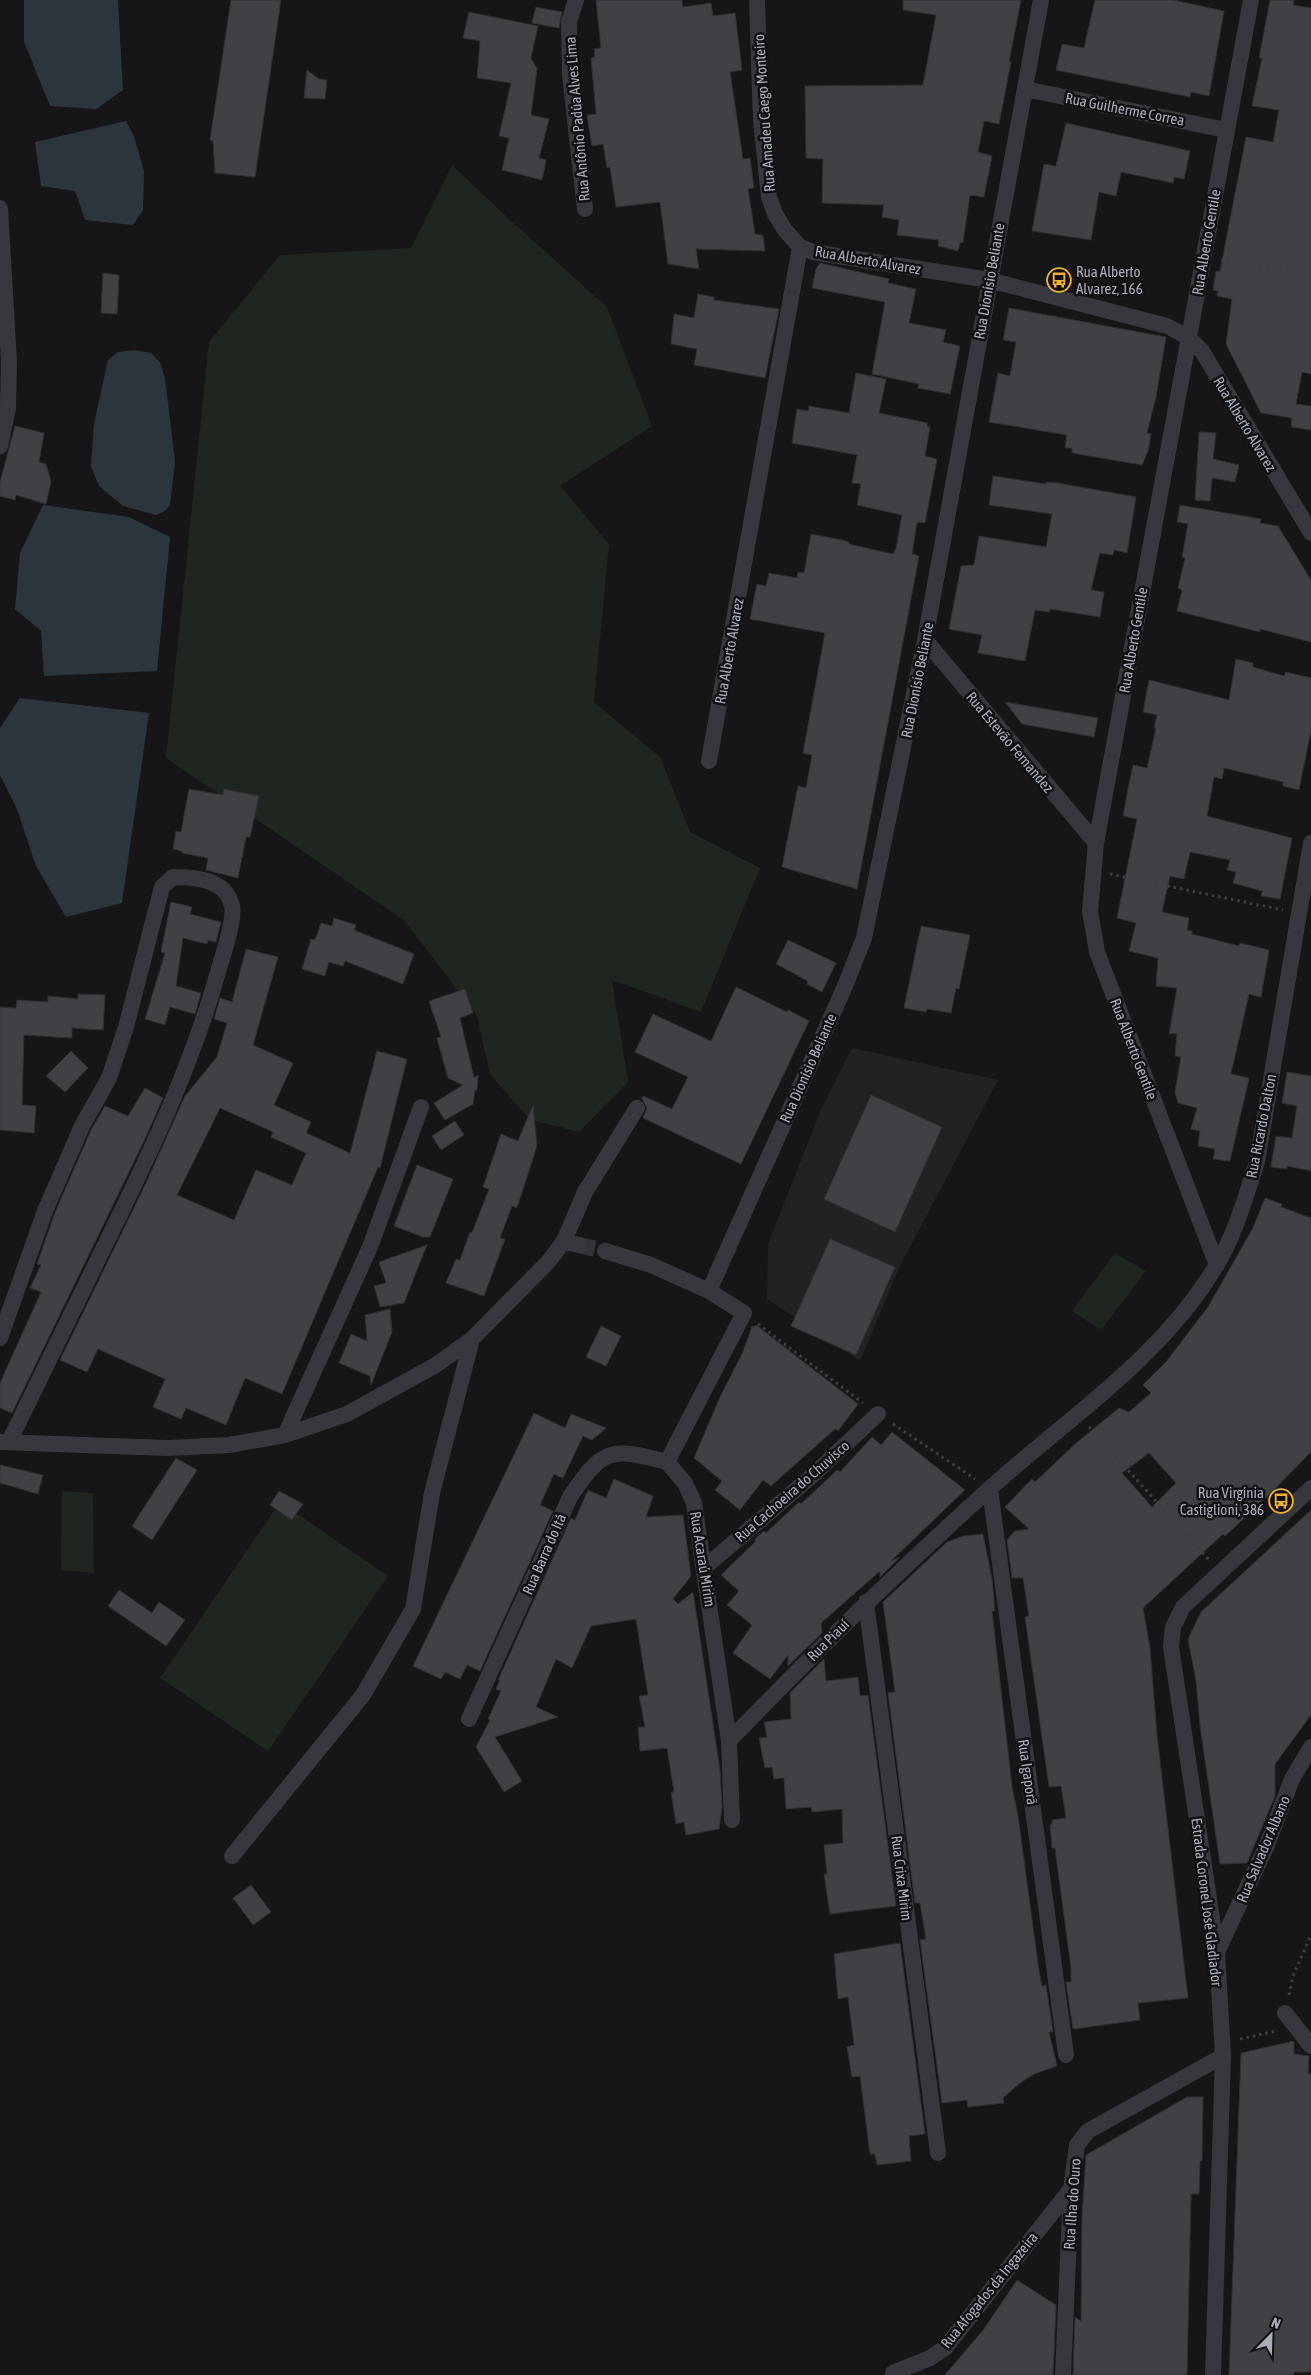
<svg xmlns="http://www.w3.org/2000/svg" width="1311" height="2375" viewBox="0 0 1311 2375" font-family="'Asap Condensed',sans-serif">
  <rect width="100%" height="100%" fill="#161618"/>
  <path fill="#222225" d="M852,1048L998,1080L900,1266L860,1361L767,1299L768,1244L821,1110Z"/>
  <path fill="#1e261f" d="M452,165L509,219L607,307L652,426L560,486L609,544L594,702L660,757L690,832L760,868L701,1012L612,980L628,1082L579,1132L529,1119L490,1074L477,1016L404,920L166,758L209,342L280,255L411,248Z
    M1115,1253L1146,1271L1101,1330L1072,1311Z
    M62,1491L93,1493L94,1573L61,1570Z
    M280,1502L388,1576L268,1751L160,1678Z"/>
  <path fill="#2c353c" d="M24,0H118L123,90L96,109L50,106L24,42Z
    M126,121L134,136L144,171L143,210L133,225L85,220L75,191L41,186L35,142Z
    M134,350L151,353L160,362L165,378L175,462L170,505L165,511L156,515L123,506L99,486L91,466L94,424L108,360L118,352Z
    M43,505L129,517L170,537L157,671L44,676L41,631L15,609L20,553Z
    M20,698L149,713L122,903L66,917L36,866L17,809L0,775V728Z"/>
  <path fill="#404145" stroke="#303034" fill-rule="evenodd" d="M231,0H281L255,177L215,173L213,141L210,140Z
    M596,0H682L683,7L711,3L713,16L735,13L742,70L730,72L743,159L750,158L754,188L748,189L755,234L763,235L765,251L696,249L699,269L668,264L660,202L616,207L610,167L607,168L603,144L592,146L587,115L596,114L591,58L595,57L594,49L601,48Z
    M903,0H1021L1009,62H1011L999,124L984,121L978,152L992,156L984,197L970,195L963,242L960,243L958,251L938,246L939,240L897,235L899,220L882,217L884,205L822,203L823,159L806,158L805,86L923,85L936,15L903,10Z
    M1095,0H1173L1224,11L1209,96L1191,92L1190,97L1056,70L1062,44L1084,48Z
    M1270,0H1294L1293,5L1311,8V374L1302,372L1296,404L1311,406V430L1291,427L1292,418L1261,413L1226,344L1232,299L1217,296L1218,291L1213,290L1216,271H1220L1246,137L1273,142L1279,110L1252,106L1262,58H1259Z
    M536,7L562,12L559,28L532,23Z
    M469,12L538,26L531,58L537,69L531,115L549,119L539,158L546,160L542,180L502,170L509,138L499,136L511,83L477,78L480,41L463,38Z
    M307,70L319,79L327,80L325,99L304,98Z
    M1066,123L1190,151L1184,179L1174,177L1173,183L1121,172L1116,196L1099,192L1091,240L1032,231L1044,164L1056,166Z
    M820,263L889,279L888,283L916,289L909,323L946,330L943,342L960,346L950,394L918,388L919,384L872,374L885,302L812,288L816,269Z
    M103,273L119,275L117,314L101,313Z
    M698,294L714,297V300L779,309L765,378L694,365L697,349L671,344L674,314L694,318Z
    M1009,308L1166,337L1156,397L1147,433L1151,434L1148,451L1142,465L1072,453V448H1065L1067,435L989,422L998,373L1010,376L1016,342L1003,340Z
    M856,373L886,379L879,413L928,423L927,426L930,427L925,456L937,459L925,523L917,522L912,554L919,556L857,889L782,867L798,786L806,788L812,755L803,753L825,633L750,619L757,584L766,586L769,573L797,578L798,572L804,573L811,534L842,540L849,542V544L893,554L896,548L902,515L857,505L861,484L852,483L857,455L792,443L797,409L808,411L809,406L849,413Z
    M15,426L44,433L39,462L46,464L51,482L46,504L16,495L15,500L0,496V482Z
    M1199,432L1216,433L1213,459L1239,465L1235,482L1212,478L1210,501L1195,500Z
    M993,476L1046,484V482L1058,483L1136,497L1127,553L1114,550L1113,555L1100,553L1099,556L1091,590L1104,592L1100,617L1050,609V612L1035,610L1025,661L978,653L982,635L949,629L961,566L974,565L979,536L1046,547L1052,514L989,505Z
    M1180,505L1261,519L1260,523L1278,526L1311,580V642L1260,629V632L1177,611L1182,590L1178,588L1185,558L1182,557L1188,524L1177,522Z
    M1236,659L1253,663V667L1284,676L1286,672L1311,678V731L1299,790L1283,786V782L1224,768L1222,779L1214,777L1207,816L1292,838L1280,899L1261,896L1262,891L1233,883L1236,872L1227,870L1230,860L1190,852L1184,879L1170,876L1162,912L1189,918L1187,930L1192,931V934L1239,946L1240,943L1269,950L1261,997L1249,994L1231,1074L1249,1078L1230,1161L1213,1159L1215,1149L1198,1146L1200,1131L1191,1129L1197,1108L1178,1103L1175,1092L1181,1057L1175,1056L1177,1033L1169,1034L1177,988L1156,986L1158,958L1129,951L1136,923L1117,918L1137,819L1123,816L1128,789L1133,765L1147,768L1156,728H1154L1157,715L1143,712L1149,680L1229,700Z
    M1005,702L1098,718L1094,737L1022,724Z
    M189,789L223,795L224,789L259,796L250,837H246L238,878L206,870L208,858L182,853V851L173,849L176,831L181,832Z
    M171,902L192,907L190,914L221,922L216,942L208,940L207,944L183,938L176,986L201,993L195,1014L170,1007L165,1025L145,1019L165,953L161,952Z
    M334,918L356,925L354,930L414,954L403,984L345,961L343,966L329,962L325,976L302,969L311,939L315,940L321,923L332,926Z
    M921,926L970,935L959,989L956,988L951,1013L927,1009L926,1012L904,1008Z
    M788,940L836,963L822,992L807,984L808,981L776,964Z
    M246,949L278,957L253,1045L293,1063L274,1105L311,1122L306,1133L350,1153L377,1051L407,1059L380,1168L378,1167L282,1394L245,1378L226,1425L186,1408L181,1419L153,1407L165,1379L98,1349L87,1372L60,1360L146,1183L185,1096L217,1057L227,1023L214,1019L220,998L232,1002ZM220,1108L273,1132L271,1137L306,1153L292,1185L256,1170L234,1220L177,1195Z
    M736,987L787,1012L788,1010L809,1021L741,1164L643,1118L647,1108L642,1099L643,1096L672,1109L688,1077L635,1052L653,1014L711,1041Z
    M465,989L473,1013L460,1018L474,1078L478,1075L477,1090H475L473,1104L445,1120L434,1103L463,1085L448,1078L437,1038L441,1037L429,1001Z
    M78,994L105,995L103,1030L72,1028V1038L24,1035L22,1105L36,1106L34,1133L0,1130V1007L16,1008L17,1000L48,1002V996L78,999Z
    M71,1051L88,1068L65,1092L46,1076Z
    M1287,1072L1311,1076V1171L1287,1166V1169L1271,1167L1276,1136L1292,1138L1297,1106L1282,1103Z
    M145,1088L163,1098L144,1141L12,1413L0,1408V1383L41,1292L30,1288L41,1265L37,1264L54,1215L91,1130L105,1106L128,1116Z
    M871,1095L942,1127L895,1232L824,1199Z
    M533,1105L537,1146L517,1208L512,1206L500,1238L505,1239L484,1296L446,1283L456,1259L460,1260L470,1232L472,1233L489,1189L483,1187L501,1134L518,1141Z
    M455,1121L464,1135L441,1150L432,1136Z
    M417,1165L453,1179L430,1237H423L394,1226Z
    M1265,1198L1282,1204L1281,1207L1311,1218V1452L1262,1502L1225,1536L1223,1534L1143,1608L1150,1648L1157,1735L1188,1998L1138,2003L1140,2020L1073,2029L1066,1982H1071V1968L1056,1856L1055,1848H1052L1050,1825L1052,1824V1820L1066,1818L1061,1786L1049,1787L1025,1617L1029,1616L1023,1578H1012L1007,1540L1015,1531L1029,1529L1005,1507L1032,1479L1035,1482L1075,1444L1119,1408L1129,1412L1151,1393L1143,1385L1166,1362L1208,1307L1253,1228ZM1149,1453L1176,1483L1152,1507L1122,1473Z
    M830,1239L895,1267L856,1355L791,1326Z
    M427,1245L404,1303L380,1307L374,1286L386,1283L379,1262Z
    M390,1309L392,1332L371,1385L370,1376L339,1363L351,1334L367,1341L365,1315Z
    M756,1325L858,1404L838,1431L835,1429L771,1486L763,1480L740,1510L715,1490L722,1481L694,1458L720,1397L743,1352L752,1326L754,1327Z
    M601,1326L621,1336L606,1366L586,1357Z
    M534,1413L565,1428L571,1414L606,1428L592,1440L583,1436L563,1478L554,1474L540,1505L553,1511L480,1671L467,1665L460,1679L445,1672L441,1679L413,1666Z
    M892,1432L965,1490L891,1561L900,1557L880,1577V1571L821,1623L822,1633L788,1666V1655L770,1679L733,1653L752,1625L727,1605L739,1591L721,1575L755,1542V1539L764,1531L766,1533L799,1502L801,1504L837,1470L840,1472L872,1437L881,1445Z
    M176,1458L197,1470L152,1540L132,1526Z
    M0,1465L43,1475L38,1494L0,1483Z
    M614,1479L653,1496L646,1517L683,1515L691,1576L673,1599L678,1604L693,1592L720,1770L722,1808L719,1829L686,1835L684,1822L676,1824L671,1792H674L667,1748L640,1751L638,1727H645L639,1696L648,1695L636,1619L591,1626L572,1668L556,1659L536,1707L558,1717L495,1737L522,1781L504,1792L476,1747L490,1720L488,1719L501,1691L496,1689L500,1680H498L571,1518L575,1520L588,1490L606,1498Z
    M279,1491L303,1504L292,1520L270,1505Z
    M1311,1510V1715L1275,1764V1796L1247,1863L1220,1864L1200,1726L1196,1681L1188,1639L1201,1612Z
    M983,1534L992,1579L995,1611H992L1012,1786L1018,1816L1039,1971L1042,1986L1046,1985L1053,2032H1049L1057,2066L1034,2074L1020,2083L1003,2098L1004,2103L968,2107L967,2100L942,2103L920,1940L926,1939L920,1903H915L888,1693L895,1692L883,1602L947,1542L964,1536Z
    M119,1590L152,1613L159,1602L185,1620L166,1646L108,1606Z
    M824,1659L826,1681L858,1677L860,1696L868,1695L896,1906L830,1914L824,1874H827L824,1845L843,1843L842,1809L812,1812L811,1807L786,1809L784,1778L774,1779L772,1767L765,1768L759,1738L767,1737L764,1722L791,1719L790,1693Z
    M251,1885L271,1912L253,1925L233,1898Z
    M900,1943L925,2134L909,2136L911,2161L877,2165L875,2154H870L860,2076L852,2077L847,2047L854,2045L848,1997L838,1999L834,1954Z
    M1294,2041V2054L1309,2056L1308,2074H1311V2372H1294V2375H1229L1241,2053Z
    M1187,2097H1203L1202,2161H1200L1199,2194H1191L1187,2375H1073L1075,2317L1081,2321L1082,2218L1086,2155Z
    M1017,2280L1056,2305L1053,2375H945L984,2329Z"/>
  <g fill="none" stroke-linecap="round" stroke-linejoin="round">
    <path stroke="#333438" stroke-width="16" stroke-dasharray="16 8" stroke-linecap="butt" d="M579,1245L605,1251"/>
    <path stroke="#3d3f44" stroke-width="3" stroke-dasharray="2.5 4" stroke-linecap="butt" d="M1221,260L1311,273
      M1110,874L1283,910
      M758,1324L863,1403
      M893,1424L975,1479
      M1089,1427L1209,1560
      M1289,1995L1293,1976L1311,1935
      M1240,2039L1276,2031"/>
    <path stroke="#37383d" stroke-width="16" d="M576,0L569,22L570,75L585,209
      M757,0L761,120L769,197L775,214L785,230L800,247L813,252L989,280L1167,326L1188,337L1202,351L1311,533
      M1025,89L1226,130
      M0,208L9,362L8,408L0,446
      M925,640L1096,843
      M709,761L800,247
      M564,1241L579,1245
      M605,1251L651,1265L709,1291
      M1217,1265L1097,952L1090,911L1096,843L1251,0
      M0,1338L45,1211L82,1126L109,1078L126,1027L162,887L173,877C195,877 226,879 232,906C235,920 222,958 218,972C191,1068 149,1156 105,1245C73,1310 41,1376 9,1442
      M285,1435L370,1247L421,1107
      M0,1442L168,1448L229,1445L285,1435L347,1414L436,1365L472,1339L549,1261L564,1241L585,1192L637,1108
      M667,1462L744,1313L709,1291L845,986L864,938L925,640L1041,0
      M667,1462L685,1483L694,1503L729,1741L732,1820
      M990,1489L1066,2055
      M705,1567L813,1475L878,1414
      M866,1602L938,2153
      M469,1719L570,1497C603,1448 610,1447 667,1462
      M729,1741C812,1654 898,1572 987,1491C1066,1419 1160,1360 1216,1266C1235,1236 1246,1195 1257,1162L1311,843
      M232,1856L363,1695L413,1609L432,1493L472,1339
      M1217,1952L1267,1845L1292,1779L1311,1747
      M1285,2013L1311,2046
      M893,2373L930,2358L945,2348L1071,2189
      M1063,2375L1071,2189L1077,2145L1088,2131L1223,2056
      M1213,2375L1223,2056L1217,1952L1171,1647L1173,1627L1183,1607L1311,1488"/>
  </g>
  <defs>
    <g id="bus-ring" transform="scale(1.25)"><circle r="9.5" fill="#111113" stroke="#f2b134" stroke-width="1.5"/><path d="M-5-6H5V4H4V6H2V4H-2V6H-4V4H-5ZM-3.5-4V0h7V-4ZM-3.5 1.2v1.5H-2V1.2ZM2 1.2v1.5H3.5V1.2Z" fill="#f2b134"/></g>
  </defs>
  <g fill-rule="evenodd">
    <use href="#bus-ring" x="1059" y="280"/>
    <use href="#bus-ring" x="1281" y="1501"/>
  </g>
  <g text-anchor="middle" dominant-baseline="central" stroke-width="5" stroke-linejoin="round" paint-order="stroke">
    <g font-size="15" fill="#a8adb8" stroke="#111113">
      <text transform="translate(1125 109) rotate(11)">Rua Guilherme Correa</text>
      <text transform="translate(764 113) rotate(-94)">Rua Amadeu Caego Monteiro</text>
      <text transform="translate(577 119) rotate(-95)">Rua Antônio Padúa Alves Lima</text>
      <text transform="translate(1206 242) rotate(-80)">Rua Alberto Gentile</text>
      <text transform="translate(868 260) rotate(10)">Rua Alberto Alvarez</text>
      <text transform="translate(989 281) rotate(-80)">Rua Dionísio Beliante</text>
      <text transform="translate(1245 424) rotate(59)">Rua Alberto Alvarez</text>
      <text transform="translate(1133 640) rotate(-80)">Rua Alberto Gentile</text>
      <text transform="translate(729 651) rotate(-80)">Rua Alberto Alvarez</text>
      <text transform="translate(917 680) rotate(-79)">Rua Dionísio Beliante</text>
      <text transform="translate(1010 742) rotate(50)">Rua Estevão Fernandez</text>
      <text transform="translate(1134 1049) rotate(69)">Rua Alberto Gentile</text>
      <text transform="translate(808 1068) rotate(-66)">Rua Dionísio Beliante</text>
      <text transform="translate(1261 1126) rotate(-79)">Rua Ricardo Dalton</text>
      <text transform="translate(792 1491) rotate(-41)">Rua Cachoeira do Chuvisco</text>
      <text transform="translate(544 1554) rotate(-66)">Rua Barra do Itá</text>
      <text transform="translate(703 1559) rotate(81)">Rua Acaraú Mirim</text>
      <text transform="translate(828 1640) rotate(-45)">Rua Piauí</text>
      <text transform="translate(1028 1772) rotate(82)">Rua Igaporã</text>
      <text transform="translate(1263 1849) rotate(-67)">Rua Salvador Albano</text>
      <text transform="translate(902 1878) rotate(83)">Rua Crixa Mirim</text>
      <text transform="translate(1207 1902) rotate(83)">Estrada Coronel José Gladiador</text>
      <text transform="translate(1072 2204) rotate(-86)">Rua Ilha do Ouro</text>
      <text transform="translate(989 2290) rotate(-51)">Rua Afogados da Ingazeira</text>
    </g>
    <g font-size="15" fill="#a8adb8" stroke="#111113" text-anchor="start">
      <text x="1076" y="271">Rua Alberto<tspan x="1076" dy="17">Alvarez, 166</tspan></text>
      <text x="1264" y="1492" text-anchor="end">Rua Virgínia<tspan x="1264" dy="17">Castiglioni, 386</tspan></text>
    </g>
  </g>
  <g transform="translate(1271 2335) rotate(23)" stroke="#111113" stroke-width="4" paint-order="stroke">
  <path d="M0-4L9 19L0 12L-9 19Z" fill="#a8adb8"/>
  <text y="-8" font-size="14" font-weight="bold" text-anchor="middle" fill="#a8adb8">N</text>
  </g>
</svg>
